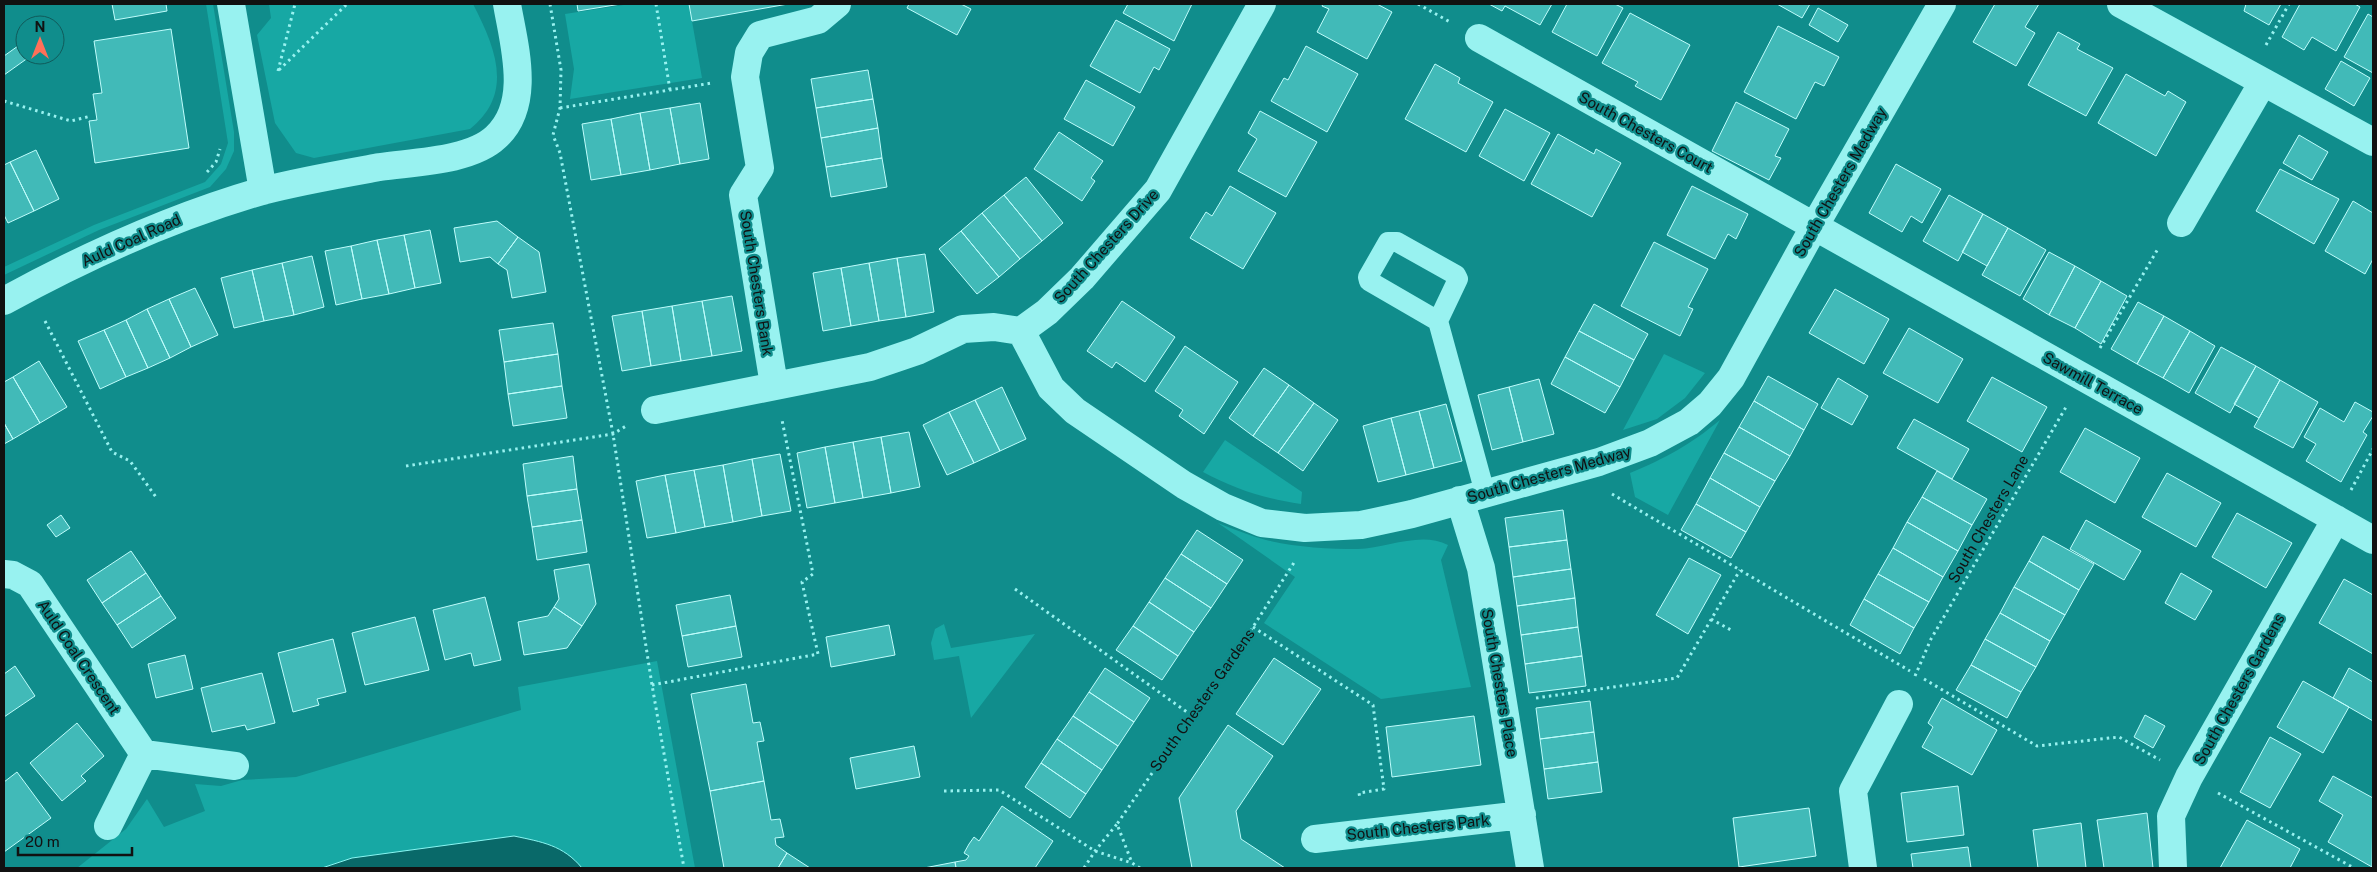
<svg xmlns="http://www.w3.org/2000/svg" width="2377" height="872" viewBox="0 0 2377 872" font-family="'Public Sans',sans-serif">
  <rect width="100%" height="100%" fill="#108d8c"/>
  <path fill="#17a8a4" d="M206,4H213L234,132V151L226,169L210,187L99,230L4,275V267L94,225L205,182L221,164L228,143Z
    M269,4H473C495,47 515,93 470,129L314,158L296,153L275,123L257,35L271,18Z
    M630,4H689L702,78L570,99L574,69L565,14Z
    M1664,354L1705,373L1685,398L1657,419L1623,430Z
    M1720,420L1668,515L1635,497L1630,473C1666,458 1690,445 1720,420Z
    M1225,440L1302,492L1301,504C1265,499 1235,489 1203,472Z
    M1218,523C1234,529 1250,536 1266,540C1296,547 1327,549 1358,549C1387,548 1421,531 1448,545L1441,560L1471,687L1381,699L1264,623L1295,577Z
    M944,624L951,648L1035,634L971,718L959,656L934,660L931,643L935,629Z
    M657,661L695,868H77L126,829L147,799L164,827L205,811L195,784L221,786L242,780L296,777L521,710L518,687Z"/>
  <path fill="#096969" stroke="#89f6f2" d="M514,836C542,842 563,845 582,868H322L352,858Z"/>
  <path fill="#41bab8" stroke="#bffdfc" d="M112,4H166L167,11L115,20Z
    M577,4H621L578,11Z
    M689,4H788L692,21Z
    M909,4H961L971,9L957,35L907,8Z
    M1128,4H1192L1174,41L1123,13Z
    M1323,4H1377L1392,12L1367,59L1317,32L1329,9L1322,6Z
    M1489,4H1552L1540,25L1505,6L1502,11Z
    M1567,4H1615L1623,8L1597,56L1552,32Z
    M1777,4H1810L1802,18Z
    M1995,4H2039L2025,27L2035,33L2016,66L1973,42Z
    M2246,4H2281L2269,25L2244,11Z
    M2300,4H2355L2360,7L2336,51L2312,37L2304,50L2282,37Z
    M1818,8L1848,25L1838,42L1809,25Z
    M1630,13L1690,45L1661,100L1635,86L1638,82L1602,63Z
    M2368,14L2373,17V73L2344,57Z
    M1116,20L1170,49L1159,70L1154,67L1140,93L1090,66Z
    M1778,26L1839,57L1824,86L1815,82L1796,119L1744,92Z
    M171,29L189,148L95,163L89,121L97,120L93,94L102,93L94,41Z
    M2058,32L2080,44L2077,49L2113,68L2086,116L2028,85Z
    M25,41V55H32L4,75V56Z
    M1306,46L1358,74L1327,132L1271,101L1284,78L1288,80Z
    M2341,61L2370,78L2354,106L2325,89Z
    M1435,64L1460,78L1458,83L1493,102L1466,152L1405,119Z
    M868,70L873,99L816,108L811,79Z
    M2126,74L2165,96L2168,91L2186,102L2156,156L2098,123Z
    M1086,80L1135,107L1113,146L1064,119Z
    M873,99L878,128L821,138L816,108Z
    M1736,102L1789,129L1775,156L1781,158L1769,180L1712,151Z
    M700,103L709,159L680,164L670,108Z
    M670,108L680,164L650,170L640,113Z
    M1505,109L1550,133L1524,181L1479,156Z
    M1260,111L1317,142L1286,197L1238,171L1257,139L1248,133Z
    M640,113L650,170L621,175L611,119Z
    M611,119L621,175L591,180L582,124Z
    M878,128L882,158L826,167L821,138Z
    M1059,132L1103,161L1091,178L1095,181L1082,201L1034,169Z
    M1558,134L1594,154L1596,149L1621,163L1592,217L1531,184Z
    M2299,135L2328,152L2312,180L2283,163Z
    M36,150L59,199L34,211L10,162Z
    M882,158L887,187L831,197L826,167Z
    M10,162L34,211L8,223L4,215V165Z
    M1896,164L1941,189L1922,223L1911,216L1902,232L1869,213Z
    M2280,169L2339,199L2314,244L2256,211Z
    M1026,177L1063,223L1042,241L1004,195Z
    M1230,186L1276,213L1243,269L1190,238L1206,212L1212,216Z
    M1692,186L1748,214L1736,239L1728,234L1715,259L1667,235Z
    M1004,195L1042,241L1020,259L982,213Z
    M1949,195L1983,214L1958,261L1923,241Z
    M2353,201L2373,213V259L2365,274L2325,251Z
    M982,213L1020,259L999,277L961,231Z
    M1983,214L2008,228L1987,266L1962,252Z
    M497,221L518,237L498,264L490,257L460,262L454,228Z
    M2008,228L2046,250L2020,296L1982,275Z
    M430,230L441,283L415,288L404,235Z
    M961,231L999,277L977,294L939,249Z
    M404,235L415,288L389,294L377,240Z
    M518,237L539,252L546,292L512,298L507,270L498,264Z
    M377,240L389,294L362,299L351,246Z
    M1654,242L1708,269L1688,307L1693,309L1680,336L1621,306Z
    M351,246L362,299L336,305L325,251Z
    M2049,252L2075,266L2049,315L2023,299Z
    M925,254L934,312L906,317L897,258Z
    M312,256L324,307L294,315L282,263Z
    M897,258L906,317L879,321L869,263Z
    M282,263L294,315L264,321L252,270Z
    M869,263L879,321L851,326L841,268Z
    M2075,266L2101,281L2075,328L2049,315Z
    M841,268L851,326L823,331L813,273Z
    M252,270L264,321L234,328L221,278Z
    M2101,281L2127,296L2101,344L2075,328Z
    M195,288L218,335L191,347L169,299Z
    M1835,289L1889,319L1864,364L1809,333Z
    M732,296L742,351L712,356L702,301Z
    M169,299L191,347L170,358L147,309Z
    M702,301L712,356L681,361L672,306Z
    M1122,301L1175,337L1145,382L1116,362L1112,368L1087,351Z
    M2138,302L2164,316L2137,364L2111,349Z
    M1594,304L1648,334L1634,360L1579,331Z
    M672,306L681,361L651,366L642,311Z
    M147,309L170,358L148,368L126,320Z
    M642,311L651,366L622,371L612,316Z
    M2164,316L2190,331L2163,378L2137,364Z
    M126,320L148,368L126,377L104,330Z
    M553,323L558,354L504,362L499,330Z
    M1909,328L1963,359L1938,403L1883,373Z
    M104,330L126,377L100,389L78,341Z
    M1579,331L1634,360L1620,387L1565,357Z
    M2190,331L2215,346L2189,393L2163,378Z
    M1185,346L1238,382L1204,434L1179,416L1183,410L1155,391Z
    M2221,347L2256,366L2230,413L2195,393Z
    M558,354L562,386L508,394L504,362Z
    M1565,357L1620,387L1605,413L1551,384Z
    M39,361L67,407L40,423L13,377Z
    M2256,366L2280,380L2259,418L2234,404Z
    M1264,368L1289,385L1253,436L1229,418Z
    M1768,376L1818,404L1804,430L1754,401Z
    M13,377L40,423L13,439L4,423V382Z
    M1992,377L2047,407L2022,452L1967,421Z
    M1838,378L1868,396L1852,425L1821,408Z
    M1539,379L1554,434L1523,442L1509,387Z
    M2280,380L2318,402L2293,448L2254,427Z
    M1289,385L1314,403L1278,453L1253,436Z
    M562,386L567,418L513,426L508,394Z
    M1002,387L1026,439L1000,451L975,400Z
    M1509,387L1523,442L1492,450L1478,395Z
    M975,400L1000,451L974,463L949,412Z
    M1754,401L1804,430L1790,456L1739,427Z
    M2355,402L2373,412V416L2363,432L2367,435L2341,482L2306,461L2316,444L2304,437L2320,408L2344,422Z
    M1314,403L1338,420L1303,471L1278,453Z
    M1446,404L1462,461L1434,468L1419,411Z
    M1419,411L1434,468L1406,475L1391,418Z
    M949,412L974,463L947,475L923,425Z
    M1391,418L1406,475L1378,482L1363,426Z
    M1914,419L1969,449L1952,479L1897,448Z
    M4,423L13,439L4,444Z
    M1739,427L1790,456L1775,481L1724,453Z
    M2085,428L2140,458L2115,503L2060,472Z
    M909,432L920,487L891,493L881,437Z
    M881,437L891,493L863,498L853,442Z
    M853,442L863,498L835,503L825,447Z
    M825,447L835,503L807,508L797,453Z
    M1724,453L1775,481L1760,507L1710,478Z
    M780,454L791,511L762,516L752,459Z
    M573,456L577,489L527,496L523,464Z
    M752,459L762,516L733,522L723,465Z
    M723,465L733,522L705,527L694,470Z
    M694,470L705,527L676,533L665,475Z
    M1937,471L1987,499L1972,525L1922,497Z
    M2167,473L2221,503L2196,547L2142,517Z
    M665,475L676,533L647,538L636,481Z
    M1710,478L1760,507L1746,532L1696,504Z
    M577,489L582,520L532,527L527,496Z
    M1922,497L1972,525L1958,551L1907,522Z
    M1696,504L1746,532L1731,558L1681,530Z
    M1563,510L1567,540L1509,547L1505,518Z
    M2237,513L2292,543L2266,588L2212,557Z
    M61,515L70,528L56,537L47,525Z
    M582,520L587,552L537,560L532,527Z
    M2086,520L2141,551L2124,580L2070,549Z
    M1907,522L1958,551L1943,577L1893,548Z
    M1197,530L1243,560L1227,584L1181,554Z
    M2043,536L2094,564L2079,590L2029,561Z
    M1567,540L1571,569L1513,577L1509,547Z
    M1893,548L1943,577L1929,602L1878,574Z
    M131,551L146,573L102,603L87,580Z
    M1181,554L1227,584L1211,608L1165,578Z
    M1689,558L1721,575L1688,634L1656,615Z
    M2029,561L2079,590L2065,615L2014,587Z
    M589,564L596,604L582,626L554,607L559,599L554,570Z
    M1571,569L1575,598L1517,606L1513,577Z
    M146,573L161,596L117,625L102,603Z
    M2181,573L2212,591L2195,620L2165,603Z
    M1878,574L1929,602L1914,628L1864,599Z
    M1165,578L1211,608L1194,632L1149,602Z
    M2344,579L2373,595V654L2319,623Z
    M2014,587L2065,615L2050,641L2000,613Z
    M730,595L736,626L682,636L676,605Z
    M161,596L176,618L132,648L117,625Z
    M485,597L501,660L474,666L471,653L445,660L433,610Z
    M1575,598L1578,627L1521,635L1517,606Z
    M1864,599L1914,628L1900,654L1850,625Z
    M1149,602L1194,632L1178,656L1133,626Z
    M554,607L582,626L567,648L524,655L518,622L548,616Z
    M2000,613L2050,641L2036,667L1985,639Z
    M415,617L429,670L365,685L352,633Z
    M889,625L895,655L831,667L826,637Z
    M736,626L742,657L688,667L682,636Z
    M1133,626L1178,656L1162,680L1116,650Z
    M1578,627L1582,656L1525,664L1521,635Z
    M333,639L346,692L317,699L319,705L293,712L278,653Z
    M1985,639L2036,667L2021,692L1971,665Z
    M185,655L193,689L156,698L148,664Z
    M1582,656L1586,686L1529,693L1525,664Z
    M1274,658L1321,689L1283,745L1236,714Z
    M1971,665L2021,692L2007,718L1956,690Z
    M15,666L35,696L4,717V674Z
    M1105,668L1150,698L1134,722L1089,692Z
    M2349,668L2373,682V721L2333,698Z
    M262,673L275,723L247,730L245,725L212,732L201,688Z
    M2303,681L2349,707L2323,753L2277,727Z
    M746,684L753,723L760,722L764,741L757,742L764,781L710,791L691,694Z
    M1089,692L1134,722L1118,746L1073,716Z
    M1942,698L1997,730L1972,775L1922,747L1933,727L1928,723Z
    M1590,701L1594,732L1540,739L1536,708Z
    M2145,715L2165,726L2153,748L2134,737Z
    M1073,716L1118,746L1102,770L1057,739Z
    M1474,716L1481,765L1392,777L1386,727Z
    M77,723L104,756L81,776L86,781L62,801L30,763Z
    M1228,725L1273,756L1236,811L1241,839L1285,868H1192L1179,798Z
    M1594,732L1598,762L1544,769L1540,739Z
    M2270,737L2301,754L2270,808L2240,792Z
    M1057,739L1102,770L1086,794L1041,763Z
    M914,746L920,777L856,789L850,758Z
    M1598,762L1602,792L1548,799L1544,769Z
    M1041,763L1086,794L1070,818L1025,787Z
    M17,772L51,818L4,852V782Z
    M2333,776L2373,798L2372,867L2328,842L2343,815L2319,801Z
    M764,781L771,820L780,819L784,837L775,838L776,845L787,853L778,868H724L710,791Z
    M1958,786L1964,835L1907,842L1901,793Z
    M1002,806L1053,841L1035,868H956L955,862L966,860L969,856L964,853L969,844L974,837L979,841Z
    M1809,808L1816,856L1739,867L1733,818Z
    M2147,813L2153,868H2104L2097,820Z
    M2247,820L2300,849L2290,868H2220Z
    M2081,823L2086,868H2038L2033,830Z
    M1968,847L1971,868H1913L1911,854Z
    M787,853L810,868H778Z
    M955,862L956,868H924Z"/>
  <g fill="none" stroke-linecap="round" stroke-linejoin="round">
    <path stroke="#98f2f0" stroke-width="3" stroke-dasharray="2.5 4" stroke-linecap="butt" d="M550,4L561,70L560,108L553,135L560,153L613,434L652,685L684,868
      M656,4L670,90
      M1418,4L1450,22
      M2266,45L2289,4
      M279,70L347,4
      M278,71L295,4
      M4,101L71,121L91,116
      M560,108L712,83
      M207,172L216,162L220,149
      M45,321L112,452L130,461L156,497
      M2100,348L2159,247
      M406,466L613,434L626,426
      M2351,490L2373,449
      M1612,494L1910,671
      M1015,589L1191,715
      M1711,619L1731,630
      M1253,627L1373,705L1384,789L1359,793L1360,799
      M1915,676L1931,639L2066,407
      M1924,679L2037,746L2119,737L2160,760
      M652,685L818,654L802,582L813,574L782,420
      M1536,698L1677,678L1740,570
      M944,791L999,790L1095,851L1132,863
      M2218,793L2354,868
      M1084,868L1095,851L1117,824
      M1140,868L1132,863L1117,824L1253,627L1295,561"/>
    <path stroke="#98f2f0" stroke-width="20" d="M1438,321L1369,281L1368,277L1388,242H1397L1456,275L1458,279L1438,321L1485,493"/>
    <path stroke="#98f2f0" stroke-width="28" d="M231,4L263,191
      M2121,4L2373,142
      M1479,38L2373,540
      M2181,223L2263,82
      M4,301C86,256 172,217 262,191C300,181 341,174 380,167C414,162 471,161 496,137C532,104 514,45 507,4
      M1021,331L1051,388L1075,411L1184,485L1223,507L1262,523L1305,528L1361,525L1412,514L1599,462L1650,443L1689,422L1710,404L1731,378L1814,227L1942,4
      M774,385L743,195L760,168L745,77L749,53L760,35L818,20L837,4
      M655,410L870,367L917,351L963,329L994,327L1021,331L1047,312L1082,278L1158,190L1262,4
      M1460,500L1481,568L1530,868
      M4,574L13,575L30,584L144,754
      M108,826L144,754L235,766
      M1315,839L1522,815
      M1863,868L1853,791L1899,704
      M2173,868L2171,816L2189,777L2336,519"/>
  </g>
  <g text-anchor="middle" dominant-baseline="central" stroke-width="4.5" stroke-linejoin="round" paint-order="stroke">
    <g font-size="15" fill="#111" stroke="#108d8c">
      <text transform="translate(1646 132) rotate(29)">South Chesters Court</text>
      <text transform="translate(1840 182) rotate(-60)">South Chesters Medway</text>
      <text transform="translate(131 240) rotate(-24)">Auld Coal Road</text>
      <text transform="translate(1106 246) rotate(-48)">South Chesters Drive</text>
      <text transform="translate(757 283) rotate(81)">South Chesters Bank</text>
      <text transform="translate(2093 383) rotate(29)">Sawmill Terrace</text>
      <text transform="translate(1549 474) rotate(-16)">South Chesters Medway</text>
      <text transform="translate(1988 519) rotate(-60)">South Chesters Lane</text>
      <text transform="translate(79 657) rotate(56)">Auld Coal Crescent</text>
      <text transform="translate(1500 683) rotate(80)">South Chesters Place</text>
      <text transform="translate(2239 689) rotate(-61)">South Chesters Gardens</text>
      <text transform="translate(1202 700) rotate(-55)">South Chesters Gardens</text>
      <text transform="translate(1418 827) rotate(-6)">South Chesters Park</text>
    </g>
  </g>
  <rect width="2377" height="872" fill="none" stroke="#111111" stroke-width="10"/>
  <g transform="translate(40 40)"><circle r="24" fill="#108d8c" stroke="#105b5b"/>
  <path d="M0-4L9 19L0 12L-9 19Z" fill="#ff7059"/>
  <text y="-8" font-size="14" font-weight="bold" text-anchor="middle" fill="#111111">N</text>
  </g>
  <path d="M18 847v8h114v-8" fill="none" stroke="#111111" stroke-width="2.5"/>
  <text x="25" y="847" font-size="15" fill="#111111" stroke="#108d8c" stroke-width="4" paint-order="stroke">20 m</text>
</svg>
